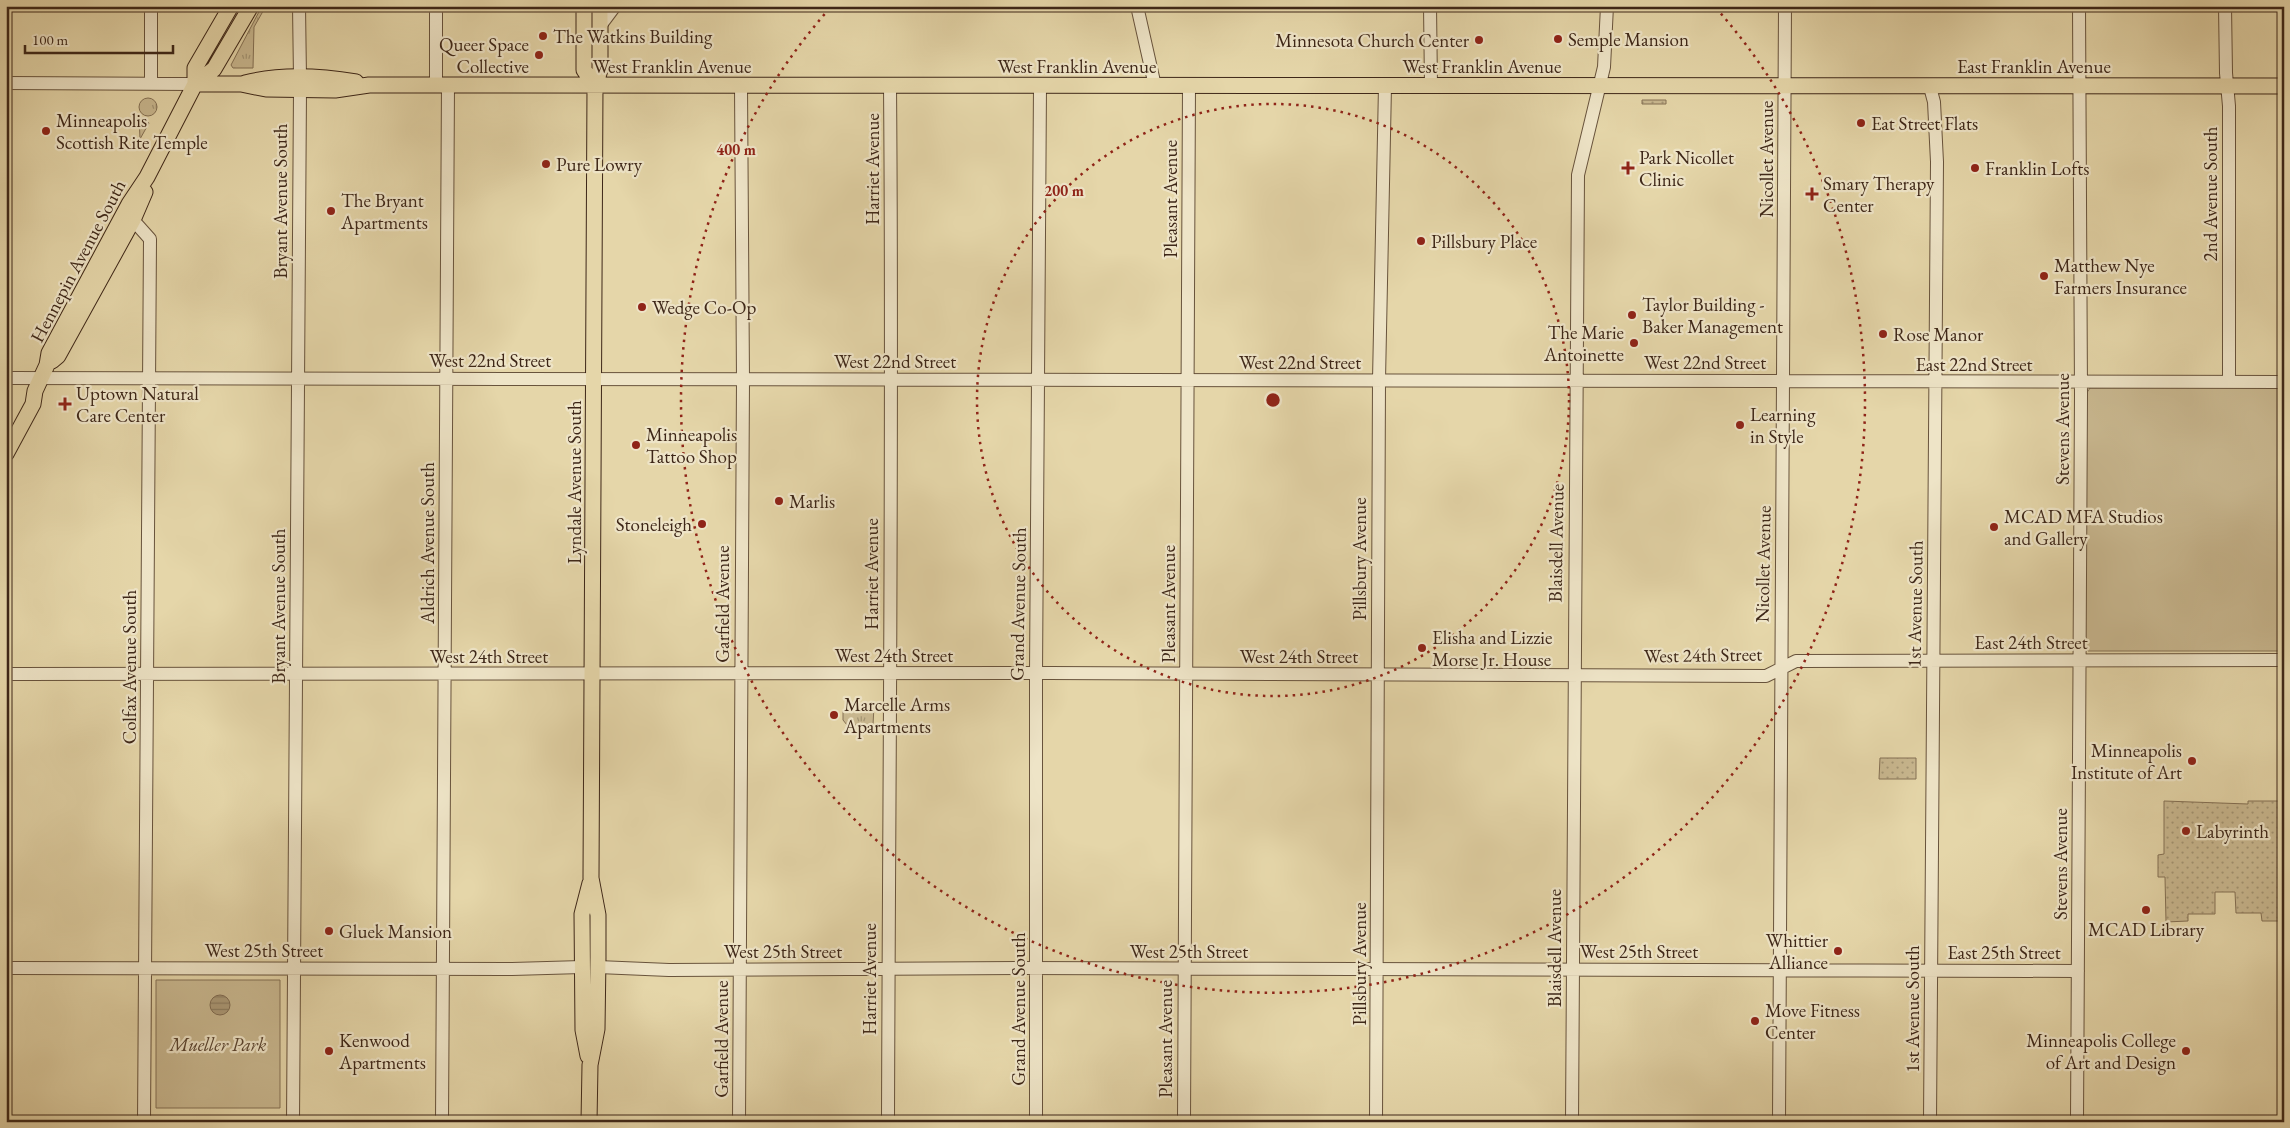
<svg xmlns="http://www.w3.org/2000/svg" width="2290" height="1128" viewBox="0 0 2290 1128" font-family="'EB Garamond',serif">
  <defs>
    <pattern id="grass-tufts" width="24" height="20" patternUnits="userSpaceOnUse" patternTransform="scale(1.25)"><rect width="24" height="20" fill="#c9b890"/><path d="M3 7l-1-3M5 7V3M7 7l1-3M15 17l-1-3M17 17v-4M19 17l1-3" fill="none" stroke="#a59675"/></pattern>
    <pattern id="garden-dots" width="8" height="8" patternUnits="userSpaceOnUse" patternTransform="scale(1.25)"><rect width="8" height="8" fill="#c9b890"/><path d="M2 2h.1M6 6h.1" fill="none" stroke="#a59675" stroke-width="1.8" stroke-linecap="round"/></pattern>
    <pattern id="water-rules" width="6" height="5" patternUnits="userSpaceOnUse" patternTransform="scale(1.25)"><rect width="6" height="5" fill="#ac9a78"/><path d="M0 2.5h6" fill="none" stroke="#8d7e61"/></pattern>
  </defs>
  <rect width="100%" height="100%" fill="#e5d6a9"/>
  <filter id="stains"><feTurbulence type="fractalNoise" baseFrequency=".004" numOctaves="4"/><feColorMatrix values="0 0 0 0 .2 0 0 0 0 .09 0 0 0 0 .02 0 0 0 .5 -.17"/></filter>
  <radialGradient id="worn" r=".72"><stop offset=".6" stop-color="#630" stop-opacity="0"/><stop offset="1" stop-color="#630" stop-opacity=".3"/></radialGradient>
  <path fill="url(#grass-tufts)" stroke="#847054" d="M262,6H266L254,27L253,68H233L231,65Z
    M139 107a9 9 0 1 1 18 0a9 9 0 1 1-18 0Z
    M139,117L149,123L140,139Z
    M847,706H874L873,725H847L843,720V710Z"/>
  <path fill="#c9b890" stroke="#847054" d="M2284,387V651H2088L2084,645L2086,394L2090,388Z
    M156,980H280V1108H156Z"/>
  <path fill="url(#garden-dots)" stroke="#847054" d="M1642,100H1666V104H1642Z
    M1880,758H1916V779H1879Z
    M2164,801L2248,804V801H2283L2284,921H2262L2261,913H2236L2235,892H2215V914H2188V921L2166,922L2165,877H2158V855L2164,854Z"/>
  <path fill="url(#water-rules)" stroke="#806c52" d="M210 1005a10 10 0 1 1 20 0a10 10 0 1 1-20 0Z"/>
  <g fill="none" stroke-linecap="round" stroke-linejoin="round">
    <g stroke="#68533c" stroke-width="14">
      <path id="minor" d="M299,6L300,78
        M436,6V85
        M1137,6L1155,86
        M1430,6L1431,86
        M2225,6L2226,73L2229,106V382
        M600,26L615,6
        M6,83L195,84
        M151,84V6
        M1930,87L1934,102L1937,162L1930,1122
        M133,220L150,239L144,1122
        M6,378L2284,382
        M6,674L1049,673L1766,676L1796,661L2284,660
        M598,967L669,970L1019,968L2078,971
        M6,968L512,969L582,967
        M293,1122L300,90
        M442,1122L448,85
        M739,1122L743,379L741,86
        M888,1122C889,777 893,431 890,86
        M1036,1122V673L1040,86
        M1184,1122L1189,86
        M1376,1122L1379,380L1385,86
        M1572,1122L1578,175L1604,67L1607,6
        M1779,1122L1785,6
        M2077,1122L2081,394L2079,6"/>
    </g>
    <g stroke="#3e2718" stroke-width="17">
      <path id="major" d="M584,6V70L595,86
        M245,83C280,74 320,76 356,82
        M195,84H241L266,89L335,90L369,85L2284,86
        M195,84V68L231,6
        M52,361L58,356L133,220L145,192
        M6,454L33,404L35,391L47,365L49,353L129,204L147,177L195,84L214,69L251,6
        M588,1056L583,1030L582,914L590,883
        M589,1122L590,1065L597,1029L598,957V915L591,878L595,86L600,70V6"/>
    </g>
    <use href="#minor" stroke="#eee4c7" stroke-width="12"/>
    <use href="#major" stroke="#e5d6a9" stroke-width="15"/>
  </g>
  <g fill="none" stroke="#8f2418" stroke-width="2.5" stroke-dasharray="2.5 5">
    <circle cx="1273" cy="400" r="296"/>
    <path d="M1716 8A592 592 0 1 1 830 8"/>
  </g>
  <g fill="#8f2418" stroke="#eee4c7" stroke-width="2">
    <circle cx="543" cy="36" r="5"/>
    <circle cx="1558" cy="39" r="5"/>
    <circle cx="1479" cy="40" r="5"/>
    <circle cx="539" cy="55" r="5"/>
    <circle cx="1861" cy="123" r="5"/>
    <circle cx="46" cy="131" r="5"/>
    <circle cx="546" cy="164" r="5"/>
    <path d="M1625.5 160.5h5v5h5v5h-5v5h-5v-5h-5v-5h5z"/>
    <circle cx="1975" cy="168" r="5"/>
    <path d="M1809.5 186.5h5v5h5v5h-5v5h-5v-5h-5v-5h5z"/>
    <circle cx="331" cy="211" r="5"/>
    <circle cx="1421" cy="241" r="5"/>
    <circle cx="2044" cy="276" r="5"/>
    <circle cx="642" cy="307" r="5"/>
    <circle cx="1632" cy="315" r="5"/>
    <circle cx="1883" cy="334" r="5"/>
    <circle cx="1634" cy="343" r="5"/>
    <path d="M62.5 396.5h5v5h5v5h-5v5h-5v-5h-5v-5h5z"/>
    <circle cx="1740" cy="425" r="5"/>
    <circle cx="636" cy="445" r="5"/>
    <circle cx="779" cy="501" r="5"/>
    <circle cx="702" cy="524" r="5"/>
    <circle cx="1994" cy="527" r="5"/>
    <circle cx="1422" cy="648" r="5"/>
    <circle cx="834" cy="715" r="5"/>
    <circle cx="2192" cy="761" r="5"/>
    <circle cx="2186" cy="831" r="5"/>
    <circle cx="2146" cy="910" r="5"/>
    <circle cx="329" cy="931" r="5"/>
    <circle cx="1838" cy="951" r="5"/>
    <circle cx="1755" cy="1021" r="5"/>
    <circle cx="329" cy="1051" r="5"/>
    <circle cx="2186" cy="1051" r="5"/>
  </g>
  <g text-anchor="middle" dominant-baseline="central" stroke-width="4.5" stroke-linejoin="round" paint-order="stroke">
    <g font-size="19" fill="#3e2718" stroke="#eee4c7" text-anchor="start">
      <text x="553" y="36">The Watkins Building</text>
      <text x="1568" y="39">Semple Mansion</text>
      <text x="1469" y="40" text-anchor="end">Minnesota Church Center</text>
      <text x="529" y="44" text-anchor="end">Queer Space<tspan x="529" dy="22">Collective</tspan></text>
      <text x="56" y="120">Minneapolis<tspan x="56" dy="22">Scottish Rite Temple</tspan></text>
      <text x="1871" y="123">Eat Street Flats</text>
      <text x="1639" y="157">Park Nicollet<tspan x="1639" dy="22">Clinic</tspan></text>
      <text x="556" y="164">Pure Lowry</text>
      <text x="1985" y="168">Franklin Lofts</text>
      <text x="1823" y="183">Smary Therapy<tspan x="1823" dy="22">Center</tspan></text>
      <text x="341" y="200">The Bryant<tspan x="341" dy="22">Apartments</tspan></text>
      <text x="1431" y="241">Pillsbury Place</text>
      <text x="2054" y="265">Matthew Nye<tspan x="2054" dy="22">Farmers Insurance</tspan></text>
      <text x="1642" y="304">Taylor Building -<tspan x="1642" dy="22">Baker Management</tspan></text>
      <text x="652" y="307">Wedge Co-Op</text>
      <text x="1624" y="332" text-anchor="end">The Marie<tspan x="1624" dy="22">Antoinette</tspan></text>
      <text x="1893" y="334">Rose Manor</text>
      <text x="76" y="393">Uptown Natural<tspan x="76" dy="22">Care Center</tspan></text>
      <text x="1750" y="414">Learning<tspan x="1750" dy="22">in Style</tspan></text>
      <text x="646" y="434">Minneapolis<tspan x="646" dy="22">Tattoo Shop</tspan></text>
      <text x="789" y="501">Marlis</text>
      <text x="2004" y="516">MCAD MFA Studios<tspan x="2004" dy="22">and Gallery</tspan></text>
      <text x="692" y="524" text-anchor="end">Stoneleigh</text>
      <text x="1432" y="637">Elisha and Lizzie<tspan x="1432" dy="22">Morse Jr. House</tspan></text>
      <text x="844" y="704">Marcelle Arms<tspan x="844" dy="22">Apartments</tspan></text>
      <text x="2182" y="750" text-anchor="end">Minneapolis<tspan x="2182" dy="22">Institute of Art</tspan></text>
      <text x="2196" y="831">Labyrinth</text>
      <text x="2146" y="929" text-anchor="middle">MCAD Library</text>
      <text x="339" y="931">Gluek Mansion</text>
      <text x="1828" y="940" text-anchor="end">Whittier<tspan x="1828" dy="22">Alliance</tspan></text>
      <text x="1765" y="1010">Move Fitness<tspan x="1765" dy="22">Center</tspan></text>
      <text x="339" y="1040">Kenwood<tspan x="339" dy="22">Apartments</tspan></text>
      <text x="2176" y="1040" text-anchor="end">Minneapolis College<tspan x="2176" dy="22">of Art and Design</tspan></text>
    </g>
    <g font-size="19" fill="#3e2718" stroke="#eee4c7">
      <text x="672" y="66">West Franklin Avenue</text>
      <text x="1077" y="66">West Franklin Avenue</text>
      <text x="1482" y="66">West Franklin Avenue</text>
      <text x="2034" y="66">East Franklin Avenue</text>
      <text transform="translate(1766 159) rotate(-90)">Nicollet Avenue</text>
      <text transform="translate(872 169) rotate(-90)">Harriet Avenue</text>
      <text transform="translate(2210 194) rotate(-90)">2nd Avenue South</text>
      <text transform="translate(1170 199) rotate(-90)">Pleasant Avenue</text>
      <text transform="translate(280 201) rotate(-90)">Bryant Avenue South</text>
      <text transform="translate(78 261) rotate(-62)">Hennepin Avenue South</text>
      <text x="490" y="360">West 22nd Street</text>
      <text x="895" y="361">West 22nd Street</text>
      <text x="1300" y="362">West 22nd Street</text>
      <text x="1705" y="362">West 22nd Street</text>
      <text x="1974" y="364">East 22nd Street</text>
      <text transform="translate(2062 429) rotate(-90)">Stevens Avenue</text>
      <text transform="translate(574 482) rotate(-90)">Lyndale Avenue South</text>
      <text transform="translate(427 543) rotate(-90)">Aldrich Avenue South</text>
      <text transform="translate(1556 543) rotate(-89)">Blaisdell Avenue</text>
      <text transform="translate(1359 559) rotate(-90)">Pillsbury Avenue</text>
      <text transform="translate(1763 564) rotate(-89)">Nicollet Avenue</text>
      <text transform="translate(871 574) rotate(-90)">Harriet Avenue</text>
      <text transform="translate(722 604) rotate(-90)">Garfield Avenue</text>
      <text transform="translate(1018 604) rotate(-89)">Grand Avenue South</text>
      <text transform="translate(1168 604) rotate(-90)">Pleasant Avenue</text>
      <text transform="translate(1915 604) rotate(-89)">1st Avenue South</text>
      <text transform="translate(278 606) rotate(-90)">Bryant Avenue South</text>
      <text x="2031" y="642">East 24th Street</text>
      <text x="894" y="655">West 24th Street</text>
      <text transform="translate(1703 655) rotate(-1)">West 24th Street</text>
      <text x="489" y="656">West 24th Street</text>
      <text x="1299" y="656">West 24th Street</text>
      <text transform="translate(129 667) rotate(-90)">Colfax Avenue South</text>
      <text transform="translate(2060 864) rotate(-90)">Stevens Avenue</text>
      <text transform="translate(1554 948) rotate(-90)">Blaisdell Avenue</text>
      <text x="264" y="950">West 25th Street</text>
      <text x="783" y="951">West 25th Street</text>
      <text x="1189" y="951">West 25th Street</text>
      <text x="1639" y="951">West 25th Street</text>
      <text x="2004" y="952">East 25th Street</text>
      <text transform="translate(1359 964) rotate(-90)">Pillsbury Avenue</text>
      <text transform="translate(869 979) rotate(-90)">Harriet Avenue</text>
      <text transform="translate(1018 1009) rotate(-90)">Grand Avenue South</text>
      <text transform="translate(1912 1009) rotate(-90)">1st Avenue South</text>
      <text transform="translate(721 1039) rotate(-90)">Garfield Avenue</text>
      <text transform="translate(1165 1039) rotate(-90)">Pleasant Avenue</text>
    </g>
    <g font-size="19" font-style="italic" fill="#5a4430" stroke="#eee4c7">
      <text x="218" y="1044">Mueller Park</text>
    </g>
  </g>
  <circle cx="1273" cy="400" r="8" fill="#8f2418" stroke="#eee4c7" stroke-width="2.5"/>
  <g font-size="15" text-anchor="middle" font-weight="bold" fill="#8f2418" stroke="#eee4c7" stroke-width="4.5" stroke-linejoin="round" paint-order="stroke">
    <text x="736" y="155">400 m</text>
    <text x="1064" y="196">200 m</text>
  </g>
  <rect width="2290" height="1128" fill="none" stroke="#e5d6a9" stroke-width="25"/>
  <rect x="8" y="8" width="2275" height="1113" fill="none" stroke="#3e2718" stroke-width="2.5"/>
  <rect x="12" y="12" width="2265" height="1103" fill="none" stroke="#3e2718"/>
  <path d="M25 45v8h148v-8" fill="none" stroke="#3e2718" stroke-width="2.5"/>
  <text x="32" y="45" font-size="15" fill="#3e2718" stroke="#eee4c7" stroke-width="4" paint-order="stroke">100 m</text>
  <rect width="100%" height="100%" filter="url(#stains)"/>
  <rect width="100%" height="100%" fill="url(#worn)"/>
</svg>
